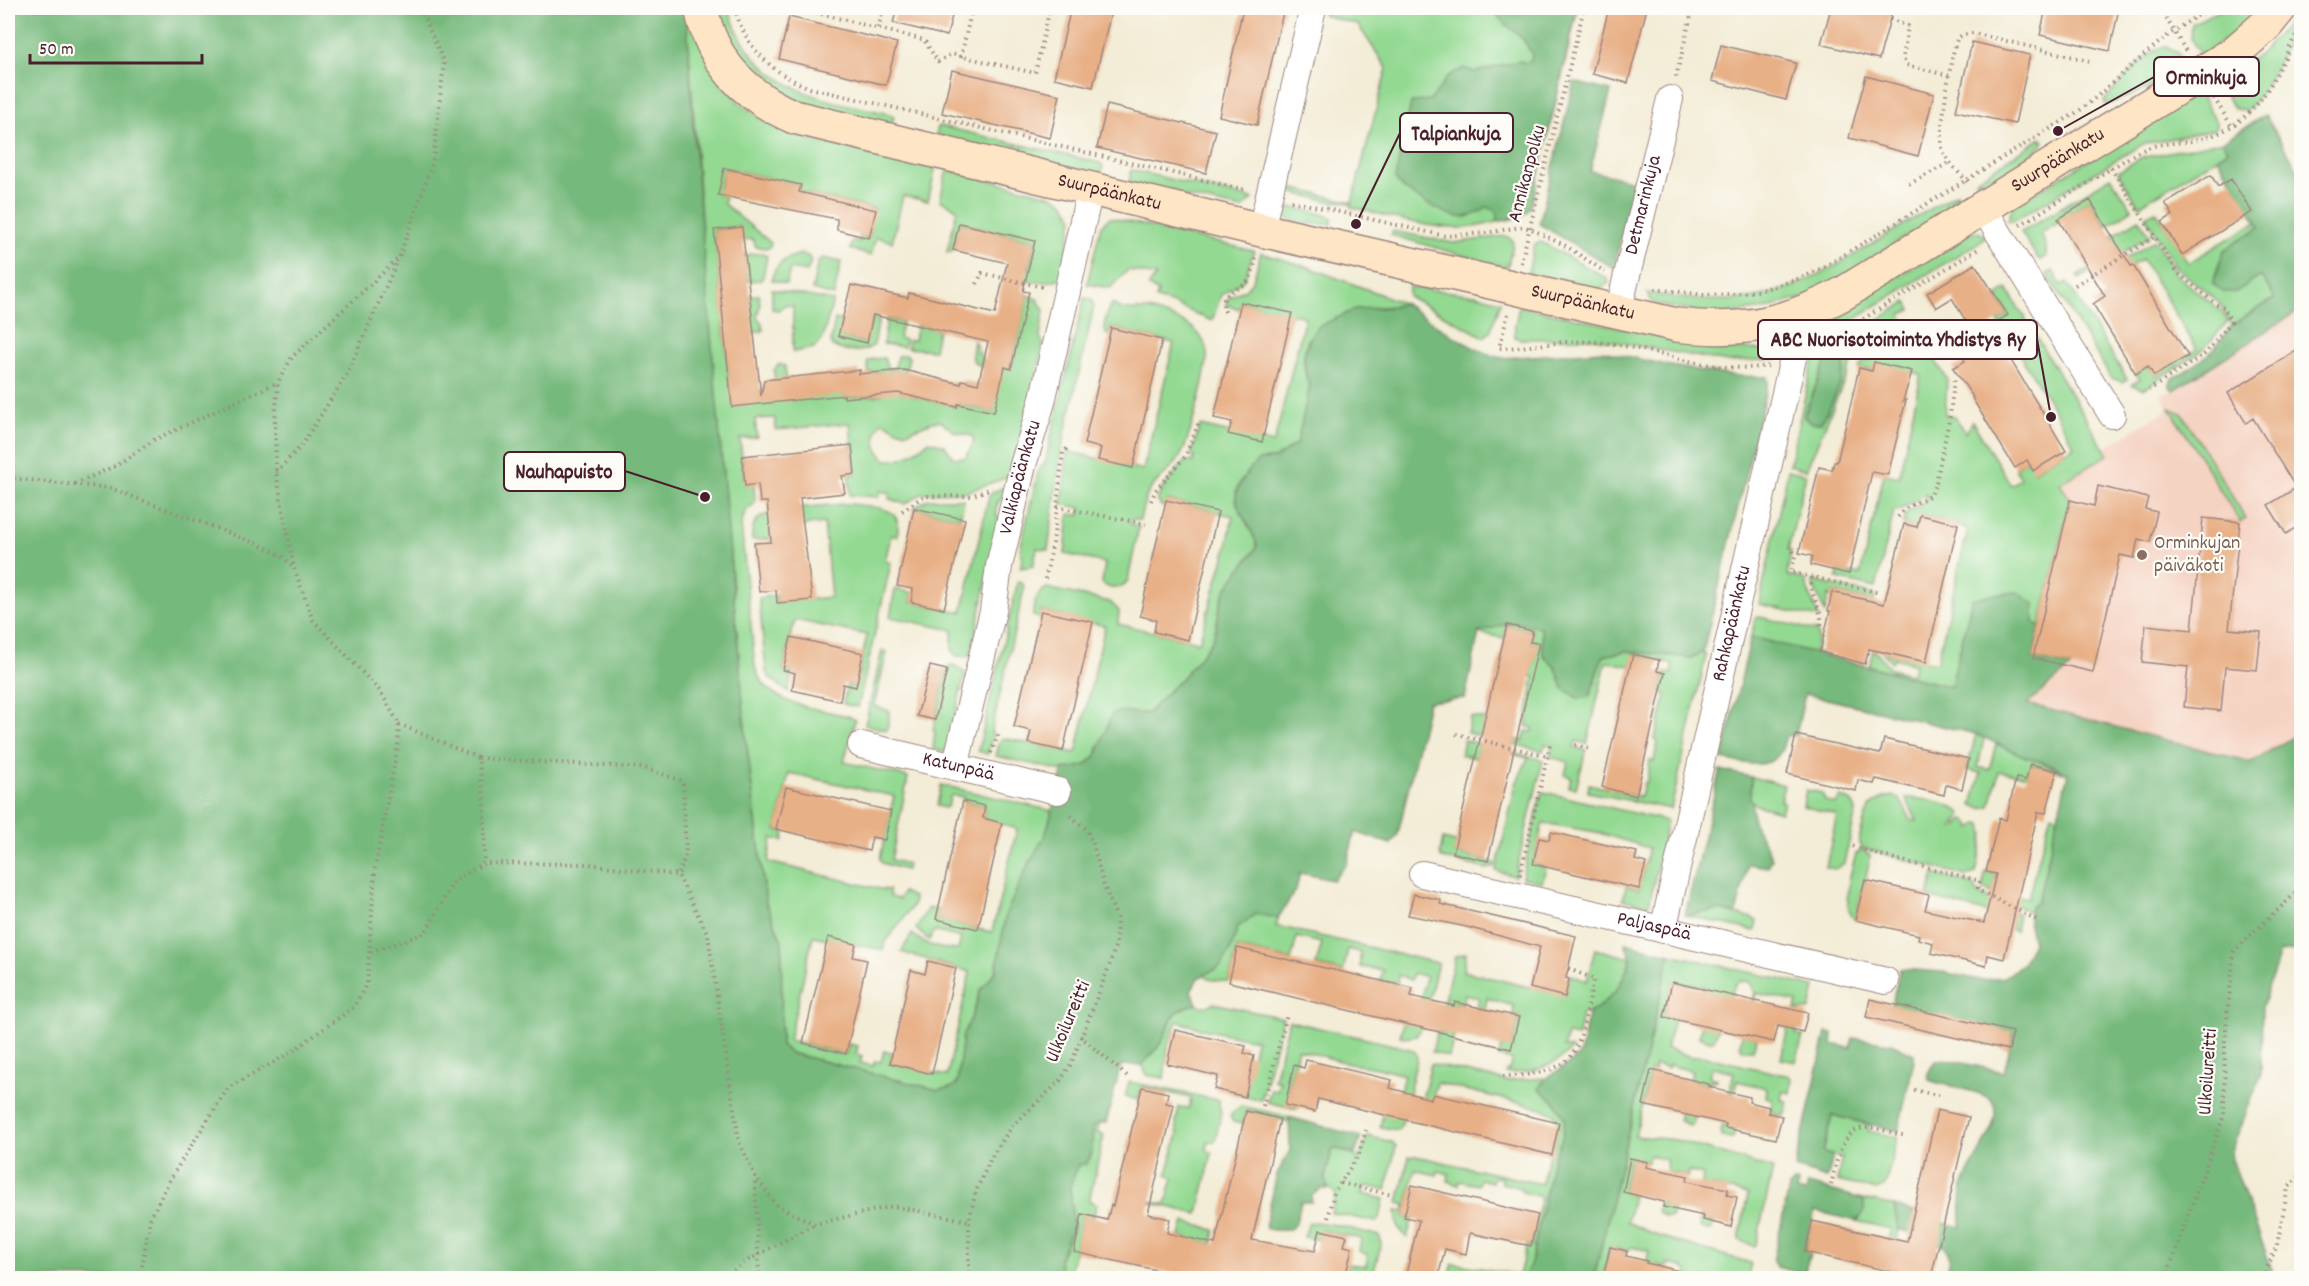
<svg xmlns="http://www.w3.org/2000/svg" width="2309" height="1286" viewBox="0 0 2309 1286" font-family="Dekko,sans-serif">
  <rect width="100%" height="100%" fill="#fdfcf7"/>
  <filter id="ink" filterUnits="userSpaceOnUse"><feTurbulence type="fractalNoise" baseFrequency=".0167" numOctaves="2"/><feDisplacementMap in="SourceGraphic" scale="12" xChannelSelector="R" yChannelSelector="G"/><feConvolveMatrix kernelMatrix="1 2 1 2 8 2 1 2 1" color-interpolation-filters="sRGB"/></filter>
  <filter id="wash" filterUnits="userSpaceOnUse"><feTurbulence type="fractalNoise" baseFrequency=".008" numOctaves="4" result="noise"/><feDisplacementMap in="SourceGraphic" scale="24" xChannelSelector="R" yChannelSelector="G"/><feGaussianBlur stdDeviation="1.35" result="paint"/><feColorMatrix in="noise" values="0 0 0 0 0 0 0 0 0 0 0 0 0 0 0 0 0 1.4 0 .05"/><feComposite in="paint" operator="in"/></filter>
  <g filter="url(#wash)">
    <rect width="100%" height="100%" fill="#f3ecd6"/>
    <path fill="#f5d3c2" d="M2301,309V732L2252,762L2026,704L2070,667L2033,658L1990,518L2170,408L2160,394L2174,390Z"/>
    <path fill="#93d992" stroke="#6e7c5e" stroke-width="1.5" fill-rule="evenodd" d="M715,8H729C732,23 739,36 748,49C782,96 837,102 890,114L894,118L889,127L816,111L766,86L746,67L730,47Z
      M1319,8H1578L1534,195C1528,218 1518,218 1497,222C1485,225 1472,228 1460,228C1424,228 1386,215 1351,207L1352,204L1341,201L1333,202L1281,190L1283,186L1352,202L1387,68L1358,25L1324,15Z
      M2226,8H2261L2250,21L2201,57C2195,45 2186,36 2193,23Z
      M686,9L737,101L767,122L800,137L934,167L935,170L928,201L903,196L892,242L876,237L871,255H869L850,249L853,240L859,242L860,236L869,238L875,209L799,192L800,185L724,168L718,195L725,196L724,204L771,243L769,248L756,247L753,239L743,240L741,227L714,230L723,313L749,296L759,295L760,306L757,317L762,323L763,331L753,333L751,320L723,324L733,407L759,391L775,389L774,370L779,364L785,366L786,378L844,395L845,398L882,395L880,372L869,373L867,362L872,359L884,358L888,369L895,368L897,356L907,355L909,358L900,393L957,407L958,404L994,412L983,367L974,362L972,356L974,341L983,362L1011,368L1028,295L1037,299L1044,310L1040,337L1044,346L1011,476L966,492L923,493L905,504L889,499L890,493L880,491L879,497L850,495L849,475L855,474L850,423L776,430L775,418L755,419L757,437L740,439L745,485H754L755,503L745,512L741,525L755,667C765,706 817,708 851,717L855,720L844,762L908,777L891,860L908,864L906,870L882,863L880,859L894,796L789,773L776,830L785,832L783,841L772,838L768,862L880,889L889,890L890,897L899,899L903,892L913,897L914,904L885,943L883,950L813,936L789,1040L846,1054L849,1044L858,1046L856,1054L862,1056L860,1063L873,1066L875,1061L881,1062L884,1051L892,1053L890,1063L947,1076L970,972L901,952L912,934L925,943L939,948L958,950L961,938L934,931L929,940L916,929L928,908L938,910L936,919L992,932L1017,829L983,818L985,806L963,801V797L951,795L948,806L945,808L937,806L941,785L1053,811L1046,833L1006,914L996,971L980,991L973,1014L963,1035L957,1084L950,1088L938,1090L790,1053L781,1045L782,942L766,903L746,738L706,288ZM883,421L896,429L907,432L932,422L940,421L955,432L972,436L974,442L965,458H954L944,445L930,441C915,450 905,462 886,460C875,451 871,432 883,421Z
      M2290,21L2294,24C2285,51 2267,90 2247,110L2235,109L2216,81L2260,54Z
      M2166,46L2177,52L2184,67L2145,90L2106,105L2104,101C2117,87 2148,48 2166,46Z
      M2199,92L2216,122V126L2213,130L2143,144L2013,221H2008L2012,207Z
      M940,126L1100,163L1103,166L1101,176L936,135L938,127Z
      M2041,138L2044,142L2008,177L1987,189L1979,185L1976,180Z
      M2223,141L2229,150L2139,206L2118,172L2140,158Z
      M949,170L1054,196L1065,203L1073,218L1063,277C1048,284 1036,283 1021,279L1019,266L1029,268L1035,241L960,223L952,252H947L957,209L940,200L946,174Z
      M1131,170L1253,199L1242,209L1129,185Z
      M2111,177L2132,209L2107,226L2090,200L2059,219L2060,222L2041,233L2046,246V257L2039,260L2021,232Z
      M1957,193L1959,204L1814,294L1766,309L1715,315L1658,305L1651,301L1647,293C1681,299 1714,303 1748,298C1795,292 1835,266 1874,243C1901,226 1929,209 1957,193Z
      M1279,205L1319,213L1332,218V224C1314,223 1282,228 1279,205Z
      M2156,211L2188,263L2257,222L2260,227L2224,250L2215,275L2261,276L2275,298L2232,325L2219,302L2177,268L2145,216Z
      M1109,218H1113L1254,251L1244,280L1221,295L1212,321L1174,304L1156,299L1158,291L1148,287L1156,276L1128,270L1110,288L1087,284L1101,226Z
      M2139,219L2150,236L2079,279L2077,276L2121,251L2112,236Z
      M1393,231L1453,243L1506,236L1512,240L1513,244L1507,268L1391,235Z
      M1974,231L1986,235L1980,242L1821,339L1810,344L1813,336L1823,321Z
      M2155,240L2177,275L2220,310L2228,321L2202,351L2144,389L2131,385L2140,379L2136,374L2148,366L2155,376L2197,349L2142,259L2114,276L2110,268Z
      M1541,242L1607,278L1609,283L1597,290L1589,289L1528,273L1534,245Z
      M762,253L767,256L763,277L761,280L747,281L745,255Z
      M1261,253L1308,267L1403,303C1395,308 1386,306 1376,307C1358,309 1320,321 1310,337C1307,341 1306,346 1305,350C1302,359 1305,378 1310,386L1297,443L1274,459L1259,460C1252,469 1244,477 1238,486C1228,504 1255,529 1257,547C1246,564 1231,577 1223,596C1217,609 1218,630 1212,641C1195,667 1169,690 1148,713L1138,715L1129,712L1098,747L1096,756L1086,765L1079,767L1063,770L1062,771L996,756L1000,740L1003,738L1076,753L1105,626L1041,611L1039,618L1033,616C1033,603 1036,593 1047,588L1110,602L1119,611L1118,624L1199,642L1226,551L1233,516L1167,500L1165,507L1161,506L1157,500L1162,489L1185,461L1193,462L1194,456L1191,455L1200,426L1274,443L1305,317L1241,302L1239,309L1226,305L1228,298L1247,288L1253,280Z
      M802,254L808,256L811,261L807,272L790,269L786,284L772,280C773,265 788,256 802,254Z
      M823,258L841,262L834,296L812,290L818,262Z
      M2053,271L2061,285L2067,282L2127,379L2122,382L2111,378L2047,274Z
      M1409,287L1477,295L1501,301L1490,332L1484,337L1408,296Z
      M772,289L833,301L822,340L814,348L793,352V306L784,305L779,310L772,309Z
      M2007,289L2108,455L2060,483L2070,500L2040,626L1972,599L1951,687L1869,666L1873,649L1891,669L1912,674L1915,664L1894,658L1892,662L1875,645L1888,654L1937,663L1968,529L1958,526V524L1921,515L1917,527L1903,524L1907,512L1927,500L1926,494L1898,511L1894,510L1876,588L1837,579L1838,571L1860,575L1884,474L1899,477L1921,375C1902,368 1880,373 1859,368L1863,362L1911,336L1916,335L1921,338L1947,379L1945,415L1955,416L1965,433L1972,421L2011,485L2020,479L2015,468L2027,460L2034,471L2074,446L2048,399L1998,321L2008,315L1997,296Z
      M1084,298L1091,299L1094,306L1061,452L1048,550L1037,548L1033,566L1020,568L1023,557L1020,549L1039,469L1045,463Z
      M1907,302L1911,310L1901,314L1904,325L1862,348L1853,335Z
      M1113,303C1121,314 1139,308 1152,311C1166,315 1182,320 1194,329C1200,335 1207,343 1207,353C1208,369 1189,441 1181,455C1174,468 1162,475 1153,486C1145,495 1143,508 1140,520L1131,519L1130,524L1139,526L1128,580C1122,589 1111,591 1102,583L1105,563L1065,554L1069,514L1080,515L1081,508L1062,504L1067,451L1143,470L1174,343L1111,328L1109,335L1106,334C1103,326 1106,309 1113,303Z
      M1519,306L1702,345C1711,346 1721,348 1730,349C1748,349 1762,346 1775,359L1728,362L1594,338L1519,339L1515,337V325Z
      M873,317L879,319L874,345C863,354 844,352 832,346L831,341L835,319L842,321L839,336L866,343Z
      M887,319L902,322L899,338L906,340L904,347L883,344Z
      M917,325L938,330L934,350L907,348L909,340H914Z
      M1849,337L1857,351L1806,470L1789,465L1813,362L1816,357ZM1831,355H1838L1844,362L1807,420L1804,415L1806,409Z
      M2170,408L2182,413L2246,519L2240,522Z
      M1788,470L1806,474L1788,550L1791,551L1787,575L1806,580V585L1819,618L1759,604Z
      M1004,487H1007L1009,493C999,499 994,504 997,516L1000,519L971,655C948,661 951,647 953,630L890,617L895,589L913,593L911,602L962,612L989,496L993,492Z
      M928,499H962L964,501L960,518L914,508Z
      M850,504C874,508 904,504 897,536L891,535L885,561L891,563L858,707L843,704L847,685L856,687L867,635L795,620L783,670L792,672L788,692L769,677L766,671L759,598L776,595L777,603L831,597L824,523L770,530L771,539L752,540C752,532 752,525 758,519C771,508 832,505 850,504Z
      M1018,581L1023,584L1024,589L991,733L993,734L988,754L978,751Z
      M1813,581L1875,595L1870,619L1868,600L1833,592L1831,596H1828L1825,613L1813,585Z
      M1756,616L1817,631L1818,639L1815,653L1751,637Z
      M1508,621L1526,623L1541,629L1543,655L1556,668L1563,688L1595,684L1596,669L1604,656L1626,651L1691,658L1703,652L1706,656L1671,809L1588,792L1589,784L1641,797L1644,783L1647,782L1650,760L1654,761L1658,741L1655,739L1666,694L1660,692L1665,673L1671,674L1673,664L1634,654L1631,666L1606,662L1587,744L1576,741L1574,747L1586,750L1576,788L1569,787L1571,777L1565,775L1568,762L1550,757L1552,746L1545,744L1543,751L1467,733L1471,717L1485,719L1482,732L1523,741L1526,731L1533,732V728L1526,726L1534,677L1531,676L1538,643L1530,642L1533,631L1507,625L1504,638L1478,633Z
      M882,651L887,652L874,706L890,711L887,730L865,725Z
      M954,665L965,673L947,750L943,752L933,749L935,731L933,730L947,670L949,666Z
      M1976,734L1984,738L1978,767L1989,770L1996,744L2068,773L2031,764L2027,776L1999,771L1990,806L1982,808L1972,805L1981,773L1967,770Z
      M1464,740L1543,760L1515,876L1496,871L1516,784L1528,758L1479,746L1476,758L1461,755Z
      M1751,777L1784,785L1780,801L1784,802L1781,812L1756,805L1750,799Z
      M1806,790L1822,793L1825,801L1836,804L1840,797C1849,800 1854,801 1856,812L1844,863L1835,869L1826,867L1837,815L1803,806Z
      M1544,792L1667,821L1649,905L1623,900L1626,886L1639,889L1649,848L1596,832L1543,823L1533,864L1546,868L1542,882L1522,878L1541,794Z
      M1895,796L1899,798L1912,821H1917L1906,798C1924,799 1950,801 1962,814L1952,828H1955L1963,820L1968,821L1972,828L1979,823L1982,824L1984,834L1976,873L1966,876L1862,848L1859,841C1865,817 1866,798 1895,796Z
      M2051,814L2058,816L2038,901L2030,908L2029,912L1982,888L1986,872L1996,874L1993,891L2028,898Z
      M1443,839L1456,842L1454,853L1495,863L1494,867L1487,869L1441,858L1440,853Z
      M1862,850L1870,855V859L1855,920C1840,904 1851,872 1856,854Z
      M1934,874L1973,884L1978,893L2019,914L2016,931L2011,929L2012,919L1928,897Z
      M1720,910L1752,918L1757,921L1755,931L1685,915Z
      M1256,914L1278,918L1276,926L1438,963L1422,1028C1415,1038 1412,1039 1400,1036L1403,1023L1415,1025L1426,977L1413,973L1411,980L1398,975L1397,984L1380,981L1383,970L1360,967V952L1348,949L1343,972L1316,965L1322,943L1297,937L1291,960L1237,948L1229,982L1208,979L1204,974C1232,961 1224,953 1237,929C1240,923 1250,918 1256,914Z
      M1595,949L1631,958C1621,987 1615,997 1588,1014L1582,1013L1578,1036L1567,1034L1564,1047L1572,1049C1557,1066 1528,1074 1506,1073L1507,1070H1509L1512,1060L1499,1057L1501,1046L1511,1048L1519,1017L1513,1015L1514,1006L1487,998L1485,1009L1477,1007L1479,998L1465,994L1463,1003L1455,1002L1448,1033L1454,1035L1449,1057L1432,1052L1437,1032L1444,1033L1439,1020L1455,956L1466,953L1463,971L1565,996L1570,975L1587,981Z
      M1670,954L1815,987L1810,1010H1795L1797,1002L1756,993L1746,1035L1757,1038L1753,1050H1742L1740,1045L1749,1005L1752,1003L1755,993L1750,982L1741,981L1735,984L1713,1041H1710L1699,1037L1708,995L1703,991L1704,986L1672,982L1664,1016L1674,1019L1666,1048L1691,1057L1702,1056L1789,1076L1792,1079L1790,1093L1783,1091L1781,1099L1788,1102L1784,1116L1771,1113L1772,1099L1766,1097L1767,1088L1737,1081L1725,1127L1735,1130L1733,1138L1722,1137L1720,1133L1734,1072L1713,1067L1709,1077L1717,1079L1716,1081L1711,1080L1709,1084L1692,1080L1685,1114L1695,1117L1692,1125L1689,1126L1679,1120L1692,1071L1669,1065L1668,1068L1655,1065L1654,1071L1651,1070L1635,1136L1676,1140L1773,1169L1756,1245L1754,1246L1739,1240L1748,1194L1711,1186L1703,1220L1714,1223L1711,1230L1702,1229L1699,1226L1707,1186L1702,1184L1703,1175L1688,1171V1176L1671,1172L1663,1206L1673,1209L1671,1217H1665L1657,1212L1667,1172L1666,1160L1649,1155L1648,1162L1630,1158L1623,1192L1633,1195L1627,1222L1658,1236L1751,1263L1748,1278H1686L1688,1272L1682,1267L1668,1263L1667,1268L1650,1264L1646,1278H1643L1649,1251L1633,1247L1627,1251L1610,1247L1603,1278H1594Z
      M1213,1003L1283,1018L1261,1100L1231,1093L1253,1056L1256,1040L1203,1029L1177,1021L1168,1045L1164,1078L1147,1075L1142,1065C1147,1059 1153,1054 1158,1047C1172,1029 1166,1009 1197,1004C1203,1008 1208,1007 1213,1003Z
      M1289,1021L1410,1049L1416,1053L1417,1058L1402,1124L1398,1130L1380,1127L1383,1114L1394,1116L1404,1075L1378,1068L1350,1064L1298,1049L1288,1091L1300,1095L1297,1109L1267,1102L1271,1089L1277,1090L1280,1081L1274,1079Z
      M1788,1027L1796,1030V1034L1803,1036L1796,1062L1781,1059Z
      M1431,1064L1506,1081L1544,1078L1539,1089L1555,1102L1565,1119L1562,1138L1552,1162L1531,1263L1524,1278H1449L1453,1263L1519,1275L1527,1245L1531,1246L1541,1197L1522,1192V1188L1501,1183V1178L1494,1177L1492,1182L1480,1179L1478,1185L1459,1181L1458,1185L1448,1181L1449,1174L1438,1171L1437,1175L1415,1170L1404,1217L1412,1219L1407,1238L1398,1227L1396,1211L1404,1212L1405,1205L1398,1203L1409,1157L1416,1156L1541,1184L1549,1154H1552L1559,1123L1554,1114L1541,1108L1437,1083L1429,1111L1420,1108Z
      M1129,1082L1218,1100L1221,1113L1215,1142L1208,1141L1206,1150L1212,1153L1198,1214L1143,1201L1166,1204L1173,1178L1167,1174L1178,1134L1176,1122L1179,1107L1189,1108L1191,1098L1142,1087L1138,1100L1125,1096Z
      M1241,1106L1289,1117L1288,1122L1246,1111L1243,1124L1233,1122L1230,1116L1234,1111Z
      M1832,1115L1870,1125L1868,1131L1897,1137L1885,1186L1876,1190L1837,1181L1842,1157L1823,1153Z
      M1100,1123L1097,1133L1104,1135L1089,1201L1097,1204L1093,1217L1082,1215L1069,1278H1062L1059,1260L1073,1227L1070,1186L1078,1165L1086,1164L1091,1156L1093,1128Z
      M1367,1136L1392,1142L1396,1146L1386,1190L1365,1186L1363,1194L1384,1199L1380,1218L1376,1222L1331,1213L1336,1194L1325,1184V1178L1332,1150L1337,1149L1360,1158Z
      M1862,1199L1894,1206L1899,1230L1897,1240L1889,1239L1891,1229L1856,1221L1860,1218L1864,1203Z
      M1184,1222L1215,1230L1212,1244L1200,1241L1192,1278H1180L1191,1239L1180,1236Z
      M1316,1222L1336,1225L1380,1236L1381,1245L1372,1278H1345L1349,1264L1366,1266L1368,1255L1359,1251L1361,1239L1321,1230L1318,1240L1304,1237L1309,1223Z"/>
    <path fill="#76b97c" stroke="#606c54" stroke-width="1.5" d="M8,8H686L694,139L746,738L766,903L782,942L781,1045L790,1053L938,1090L950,1088L957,1084L963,1035L973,1014L980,991L996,971L1006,914L1024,873L1046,833L1063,770L1086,765L1096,756L1112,714C1124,708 1135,715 1148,713C1169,690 1195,667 1212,640C1218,630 1217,609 1223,596C1231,577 1246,564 1257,547C1254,523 1225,506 1241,482C1247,474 1251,466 1259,460L1274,459L1297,443L1310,386L1307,381L1304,356L1310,337L1319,326L1356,309L1393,307L1403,303C1432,321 1469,351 1502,358L1602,351L1671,366L1734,376L1767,377L1768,382L1703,652L1691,658L1626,651L1604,656C1596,669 1595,683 1589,697L1579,699L1563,688L1556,668L1543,655L1541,629C1509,615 1508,626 1479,632L1465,698L1428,702L1398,834L1391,844L1355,832L1347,863L1333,880L1300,873L1296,890L1278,918L1256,914L1238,927L1230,951L1220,967L1198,978L1191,991L1197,1004C1166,1009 1172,1029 1158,1047C1153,1054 1147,1059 1142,1065H1121L1106,1123H1100L1093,1128L1091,1156L1086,1164L1078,1165L1070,1186L1073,1227L1059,1260L1062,1278H8Z
      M1494,8H1577L1531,207L1524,214L1498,222C1498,213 1496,210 1487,207C1465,225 1450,216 1428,204C1416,197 1403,190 1395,179L1411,103L1432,99L1448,76L1464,68L1475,72L1520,61L1526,63L1531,60L1532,54C1529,50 1527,45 1524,41C1514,28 1499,24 1494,8Z
      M1574,82L1611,91L1590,171L1634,181L1614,268L1539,224Z
      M2265,115L2301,175V309L2174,390L2169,386L2172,379L2198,363L2213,350L2232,325L2275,298L2261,276L2236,292H2223L2213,284L2224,250L2260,227L2217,157L2228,150L2223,141Z
      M1831,355H1838C1840,357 1843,361 1844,363C1847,374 1827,413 1821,423H1812L1804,416L1826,360Z
      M2018,592L2034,604V623L2040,626L2033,658L2071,667L2027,704L2251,762L2301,732V949L2280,952L2262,1007L2261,1075L2230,1154L2275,1278H1943C1945,1272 1952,1262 1949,1255C1944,1238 1912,1234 1898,1229L1894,1206L1914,1212L1913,1216L1961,1227C1961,1213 1960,1199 1963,1185C1968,1166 2008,1117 1991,1100C1980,1090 1944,1086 1929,1080L1928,1073L1935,1061L1944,1059L2004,1072L2013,1033L1892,1005L1900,969L1942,972L1980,980L2003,978L2022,965L2033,942L2028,921L2030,908L2038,901L2068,773L2054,766L2026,757L1976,734L1805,694L1796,735L1786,736C1784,741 1783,750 1779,754C1768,771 1738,762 1722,759L1751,637L1951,687L1972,599L1988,595Z
      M1720,770L1751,777L1750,799L1752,801L1753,821L1772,858L1768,867L1748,864L1736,914L1720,910L1685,915Z
      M1625,943L1670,954L1594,1278H1524L1531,1263L1552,1162L1562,1138L1565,1119L1555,1102L1539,1089C1547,1071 1565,1071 1578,1056C1584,1049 1586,1024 1588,1014C1615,997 1621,987 1631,958Z
      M1826,1033L1833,1034L1832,1044L1850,1048L1853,1038L1891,1043L1914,1054V1061L1898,1131L1832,1115L1823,1153L1834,1155L1827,1178L1795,1168Z
      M1289,1117L1361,1137L1355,1154L1337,1149L1332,1150L1325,1178L1328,1189H1321L1311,1196L1312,1202H1301C1295,1227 1296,1234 1267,1229L1265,1226L1277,1174L1290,1150Z
      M1794,1182H1798L1797,1191L1806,1193L1808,1184L1862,1199C1867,1207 1863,1216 1856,1221L1815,1211L1805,1251L1810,1253L1804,1274L1777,1267L1773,1262L1789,1187Z"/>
    <g id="blocks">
      <path fill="#e8b087" d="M897,8H954L947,36L893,23Z
        M1071,8H1112L1093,87L1054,78Z
        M1243,8H1284L1257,125L1219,116Z
        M1609,8H1647L1628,83L1592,74Z
        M1831,8H1893L1879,59L1821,44Z
        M2046,8H2119L2110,51L2040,35Z
        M789,17L897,43L886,85L779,59Z
        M1972,42L2030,55L2015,124L1956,111Z
        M1721,45L1796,63L1786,100L1712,81Z
        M952,70L1060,95L1050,138L942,113Z
        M1866,76L1934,94L1918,156L1849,138Z
        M1107,105L1216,131L1206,173L1097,148Z
        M724,168L801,185L799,192L876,210L869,238L837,230V219L718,195Z
        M2211,175L2218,187L2231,179L2252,212L2182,255L2162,222L2173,215L2165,203Z
        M2090,200L2131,266L2133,265L2188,356L2154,376L2148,366L2136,374L2093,304L2105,296L2058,219Z
        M959,223L1035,241L1023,291L1029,292L1011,369L1005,367L994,412L958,404L957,407L898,393L844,398V395L732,407L714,230L742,227L761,396L764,380L860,370L859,374L904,370L961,384L962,380L978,384L988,342L873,315L867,343L838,336L851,285L908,298L909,293L995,314L1007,263L953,250Z
        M1975,264L2008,315L1990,326L2066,451L2033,471L2027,460L2015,468L1972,398L1973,397L1953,368L1965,361L1955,341L1972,331L1952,298L1936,308L1927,293Z
        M1241,302L1292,313L1262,442L1228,434L1232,422L1214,418Z
        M1111,328L1162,340L1133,468L1098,460L1101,448L1084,444Z
        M2301,348V524L2286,534L2268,505L2296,488L2253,418L2246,423L2228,393Z
        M1874,362L1912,371L1903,401L1906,400L1888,475L1872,472L1849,574L1811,565L1812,556L1799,553L1819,467L1832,470L1834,462H1837L1859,368L1872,371Z
        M852,445L855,474L842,476L845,493L800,498L812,600L777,603L776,590L759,592L754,543L771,542L767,502H760L758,484L745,486L742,456Z
        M2098,486L2148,498L2145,509L2157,512L2150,542L2138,539L2134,558L2120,555L2093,672L2033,658L2070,500L2094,506Z
        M1166,500L1218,512L1188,640L1154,632L1156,620L1140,616Z
        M914,508L965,519L944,609L911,602L913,589L897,586Z
        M1920,515L1958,524L1926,662L1869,649L1865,664L1820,652L1830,611H1828L1832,592L1884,604L1904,524L1917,527Z
        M2203,518L2240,522L2229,629L2261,632L2257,670L2225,667L2221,711L2184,707L2188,667L2142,662L2146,625L2192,630Z
        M1041,611L1093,622L1063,751L1028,743L1031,731L1014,727Z
        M1507,625L1533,631L1530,642L1539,643L1488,861L1453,853Z
        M791,637L863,653L856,687L843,684L840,701L792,690L795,673L783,670Z
        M1633,654L1659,660L1657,671L1665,673L1636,796L1602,787Z
        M930,666L947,670L935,720L917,716Z
        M1796,735L1880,754L1884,739L1969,759L1962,789L1946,785L1944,795L1876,779L1874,784L1858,780L1856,791L1787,774Z
        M2030,764L2057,771L2046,813L2038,812L2004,959L1988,955L1986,966L1931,953L1933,943L1918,939L1919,935L1855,920L1865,880L1929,895L1925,910L1984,923L1996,874L1986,872L1999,818L2006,820L2016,778L2026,780Z
        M786,787L891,811L885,840L872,837L869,851L776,829Z
        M963,801L985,806L983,818L1002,823L978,929L936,919Z
        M1551,832L1637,852L1635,860L1646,863L1639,889L1533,864L1539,838L1549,840Z
        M1414,894L1441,900L1440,904L1576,936L1566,978L1569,979L1565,997L1530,988L1540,947L1467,927L1408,915Z
        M828,937L856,944L853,957L867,960L846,1054L803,1043Z
        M1237,948L1413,988L1411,996L1454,1006L1455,1002L1519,1017L1511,1049L1229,982Z
        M928,961L956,968L932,1074L890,1063L911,970L925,974Z
        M1672,982L1808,1013L1803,1032L1778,1026L1774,1042L1664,1017Z
        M1870,999L2013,1032L2009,1050L1866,1017Z
        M1175,1030L1246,1046L1244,1053L1254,1056L1245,1097L1214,1089L1218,1076L1167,1064Z
        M1306,1060L1392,1080L1390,1088L1431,1099L1433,1094L1559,1123L1552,1155L1318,1099L1315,1112L1285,1105L1294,1065L1304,1068Z
        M1651,1070L1709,1084V1086L1719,1090L1750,1097L1749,1102L1769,1107L1768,1113L1782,1116L1776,1139L1725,1128L1726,1124L1643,1105Z
        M1142,1087L1168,1093L1166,1103L1174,1105L1148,1214L1170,1219L1167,1233L1215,1244L1246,1111L1280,1119L1252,1240L1315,1251L1320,1230L1347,1236L1344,1246L1352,1248L1345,1278H1193L1074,1252L1082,1214L1107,1220L1111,1205L1113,1206Z
        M1937,1110L1969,1117L1931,1278H1906V1275L1805,1252L1812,1221L1907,1242Z
        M1630,1158L1648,1162L1646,1167L1688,1176L1687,1181L1728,1189L1727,1195L1737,1197L1731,1227L1703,1220L1704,1216L1663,1207L1664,1202L1623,1192Z
        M1412,1185L1538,1215L1531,1246L1470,1233L1466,1254L1445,1249L1438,1278H1405L1419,1220L1404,1217Z
        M1610,1247L1627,1251L1626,1256L1647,1261L1646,1263L1680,1271L1679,1278H1603Z"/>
    </g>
  </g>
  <g filter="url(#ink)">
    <use href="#blocks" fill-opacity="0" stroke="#9e8680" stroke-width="1.5"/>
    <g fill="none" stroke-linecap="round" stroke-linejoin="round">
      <g stroke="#9e8680" stroke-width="28">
        <g id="street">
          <path d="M1983,208L2112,415"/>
          <path d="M1261,230L1313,8"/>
          <path id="s1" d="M1618,312L1670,99"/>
          <path id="s2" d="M861,745L1058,791"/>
          <path id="s3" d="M955,767L993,611L999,566L1023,465L1042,402L1090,190"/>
          <path id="s4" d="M1422,874L1886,981"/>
          <path id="s5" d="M1663,930L1793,358V337L1790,318"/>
        </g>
      </g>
      <g stroke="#9e8680" stroke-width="36">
        <g id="secondary">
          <path id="s6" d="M701,8C712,62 744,95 794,117L1261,230L1503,285"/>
          <path id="s7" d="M1524,290L1677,325C1743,333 1786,324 1844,293L2234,53L2267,24L2280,8"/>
        </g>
      </g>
      <path stroke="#9e8680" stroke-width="4" stroke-dasharray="1.5 4.5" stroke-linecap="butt" d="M735,8C744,47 773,74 810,88L1246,190
        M798,8L924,40L938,62L951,54L1035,73L1050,8
        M2160,8L2186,51
        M1890,19L1908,26L1903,58L1906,65L1950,76
        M878,28L884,8
        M961,57L972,8
        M1676,77L1693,8
        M2214,98L2231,125
        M2111,168L2178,273L2216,304L2224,307L2231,322L2205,354L2149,390
        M1967,182C1958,171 1946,161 1942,147C1939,135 1951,52 1957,40C1961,34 1967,34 1973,33L2090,61
        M1909,184L1951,162
        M1291,201L1445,236L1485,233L1521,227L1529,228L1566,246L1605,272
        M2020,225L2136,153C2143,150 2151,146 2158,145C2173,142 2190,143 2205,138C2259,122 2274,79 2297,33
        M1521,263L1584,8
        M977,284L982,273L1046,288
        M2075,285L2156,236
        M1655,289L1705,295L1733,294L1758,291L1801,278L1824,267L2079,111C2124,76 2161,33 2212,8
        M1225,312C1218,291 1235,293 1246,283C1253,277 1254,264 1257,255
        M1508,314L1499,348C1531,348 1564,339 1596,342C1654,347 1708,375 1768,366
        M1847,329L1864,356
        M1817,347L1980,248
        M276,472L302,445L347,374L397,262
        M8,478L110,488L255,543L281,555L294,568
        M75,484L115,466L154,440L278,382
        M1151,501L1156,490L1185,457L1199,422
        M1057,507L1146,524
        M902,511L924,496H971L992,488
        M1898,517L1906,508L1931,495L1936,482L1950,416L1954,379
        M1793,551L1795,556L1791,572L1880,593
        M1811,577C1808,595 1823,607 1821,626
        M1045,579L1053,543L1063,452L1070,446
        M399,724L478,758L484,796V863
        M1456,734L1547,756
        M1575,745L1591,749
        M991,753L999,733
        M478,758L644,768L683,781L686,855L678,875
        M1853,846L1876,854L1980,881L1978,888L1980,891L2037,920
        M1520,875L1550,745
        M371,952L425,933L454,881L484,863L587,864L678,875L708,935L739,1142L755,1176L777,1206L815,1224L893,1206L969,1221
        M1080,1036L1127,1076
        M1503,1076C1524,1076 1557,1074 1572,1055C1583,1040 1589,999 1594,979L1564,967
        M1914,1090L1942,1096
        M1263,1106L1287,1015
        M755,1176L759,1278
        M1341,1183L1392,1195
        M1831,1185C1836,1166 1840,1129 1866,1128C1878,1127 1891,1133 1903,1135
        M1328,1218L1334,1193L1359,1154L1366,1130
        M140,1278L150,1219L170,1179L228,1088L290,1053L354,1007L367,983L375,868L398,745L399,724L380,691L313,620L294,568L276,472L275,421L278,382L292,357L399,258L433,161L444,62L420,8
        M724,1278L745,1262L815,1224
        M969,1278V1221L976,1191L991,1158L1012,1126L1060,1081L1071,1064L1110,964L1116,943L1117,918L1104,886L1093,844L1087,830L1068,813
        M2166,1278L2224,1115L2225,1039L2234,951L2302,887
        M2263,1278L2277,1245L2288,1188L2302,1174"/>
      <use href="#street" stroke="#fff" stroke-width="26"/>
      <use href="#secondary" stroke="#fde5c5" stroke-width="33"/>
      <g stroke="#9e8680" stroke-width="36" stroke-linecap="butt">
        <path id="secondary-bridge" d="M1503,285L1524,290"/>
      </g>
      <use href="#secondary-bridge" stroke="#fde5c5" stroke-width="33"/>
    </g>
  </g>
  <circle fill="#8d6e63" stroke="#fdfcf7" stroke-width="2" cx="2142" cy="555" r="6"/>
  <g text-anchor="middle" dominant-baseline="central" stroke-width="4.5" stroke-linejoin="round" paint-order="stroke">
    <g font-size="20" fill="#4a1f2b" stroke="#fdfcf7">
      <text stroke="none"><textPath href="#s7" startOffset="582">Suurpäänkatu</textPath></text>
      <text transform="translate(1528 174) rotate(-75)">Annikanpolku</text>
      <text stroke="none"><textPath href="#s6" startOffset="474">Suurpäänkatu</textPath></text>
      <text stroke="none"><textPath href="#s1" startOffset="110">Detmarinkuja</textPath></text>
      <text stroke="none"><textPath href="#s7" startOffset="60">Suurpäänkatu</textPath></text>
      <text stroke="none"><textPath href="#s3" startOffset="297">Valkiapäänkatu</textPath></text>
      <text stroke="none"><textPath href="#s5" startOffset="314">Rahkapäänkatu</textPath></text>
      <text stroke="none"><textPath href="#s2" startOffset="100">Katunpää</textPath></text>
      <text stroke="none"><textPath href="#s4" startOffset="238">Paljaspää</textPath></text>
      <text transform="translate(1069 1022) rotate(-67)">Ulkoilureitti</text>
      <text transform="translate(2209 1072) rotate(-86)">Ulkoilureitti</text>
    </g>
    <g font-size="20" fill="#785e54" stroke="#fdfcf7" text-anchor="start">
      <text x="2154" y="544">Orminkujan<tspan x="2154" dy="23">päiväkoti</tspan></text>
    </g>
  </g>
  <path fill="none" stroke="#4a1f2b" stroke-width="2" d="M2058 131L2154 77M1356 224L1400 133M2051 417L2037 339M705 497L625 471"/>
  <g fill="#4a1f2b" stroke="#fdfcf7" stroke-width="2">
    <circle cx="2058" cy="131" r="6"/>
    <circle cx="1356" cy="224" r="6"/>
    <circle cx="2051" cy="417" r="6"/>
    <circle cx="705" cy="497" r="6"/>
  </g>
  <g fill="#fdfcf7" stroke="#4a1f2b" stroke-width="2">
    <rect x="2154" y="57" width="105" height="39" rx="6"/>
    <rect x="1400" y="113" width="113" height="39" rx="6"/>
    <rect x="1758" y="320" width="279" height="39" rx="6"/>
    <rect x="504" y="452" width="121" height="39" rx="6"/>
  </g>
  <g font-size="21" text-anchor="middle" font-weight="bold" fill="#4a1f2b">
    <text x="2206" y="84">Orminkuja</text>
    <text x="1456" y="140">Talpiankuja</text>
    <text x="1898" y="346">ABC Nuorisotoiminta Yhdistys Ry</text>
    <text x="564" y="478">Nauhapuisto</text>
  </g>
  <rect width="2309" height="1286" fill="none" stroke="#fdfcf7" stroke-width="30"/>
  <path d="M30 54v9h172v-9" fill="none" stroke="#4a1f2b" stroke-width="3"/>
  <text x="39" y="54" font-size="18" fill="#4a1f2b" stroke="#fdfcf7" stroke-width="4.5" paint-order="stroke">50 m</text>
</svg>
